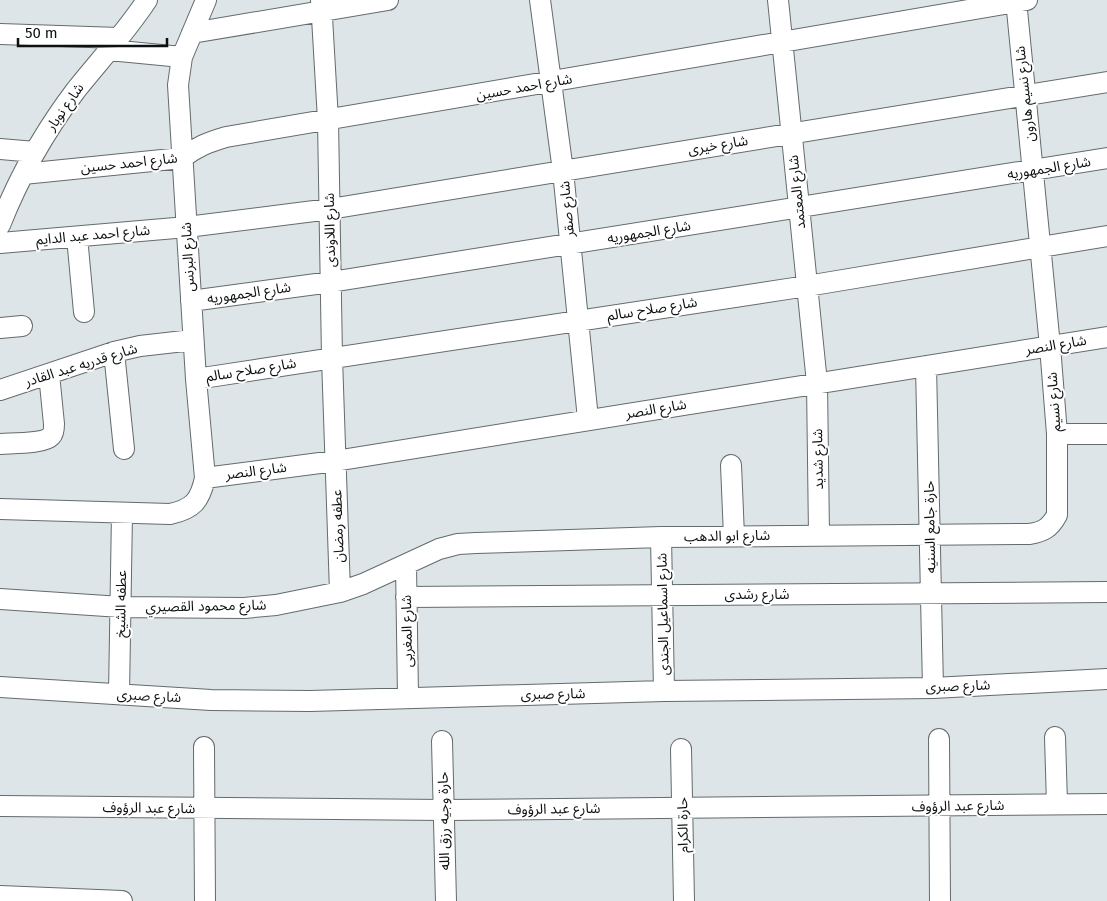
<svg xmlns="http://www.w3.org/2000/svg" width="1107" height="901" viewBox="0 0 1107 901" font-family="'Fira Sans','Noto Sans Arabic',sans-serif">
  <rect width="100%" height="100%" fill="#dde5e8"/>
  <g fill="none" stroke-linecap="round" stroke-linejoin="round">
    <g stroke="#646b6d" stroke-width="22">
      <path id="minor" d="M321,0L328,120L332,358L340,592
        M540,0L563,171L588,419
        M778,0L817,383L819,535
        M192,33L388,0
        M0,34L119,38
        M109,50L182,57
        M0,149L35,152
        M23,174L182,158C196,147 209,142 226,137L1027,0
        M0,225C19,177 45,131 76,90C100,60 126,32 147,0
        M77,237L84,312
        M0,243L187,227L330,209L1107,82
        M191,301L331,282L1107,158
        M0,328L22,326
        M114,352L124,449
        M926,366L933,688
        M196,379L807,286L1107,236
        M0,390L114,352L140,346L193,340
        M1057,434H1107
        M0,444C12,443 44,444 51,436C54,433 54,428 54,424L49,374
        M731,465L734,536
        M205,478L335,461L1107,337
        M0,509L170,514C193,509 200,501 205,478L196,379L178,85L182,57L206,0
        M661,537L664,691
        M406,565L408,697
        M406,597L1107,592
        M0,599L121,607L244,608L276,605L340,592L363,584L439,549L458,544L476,543L661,537L1029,534C1043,532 1050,528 1057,515V434L1050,346L1016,0
        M0,687L211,700L310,701L664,691L933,688L1107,679
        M119,694L122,513
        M1055,737L1057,804
        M939,739L940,901
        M442,741L446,901
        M204,747L205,901
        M681,749L684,901
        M0,806L444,810L1107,804
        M0,896L122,901"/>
    </g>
    <use href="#minor" stroke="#fff" stroke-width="20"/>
  </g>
  <g text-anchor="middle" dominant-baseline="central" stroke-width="4" stroke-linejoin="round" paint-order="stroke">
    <g font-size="14" fill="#0d1010" stroke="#fff">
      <text transform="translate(524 87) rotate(-10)">شارع احمد حسين</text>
      <text transform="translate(1025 94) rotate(-96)">شارع نسيم هارون</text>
      <text transform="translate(65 107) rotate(-55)">شارع نوبار</text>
      <text transform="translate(718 145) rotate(-9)">شارع خيرى</text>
      <text transform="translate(129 163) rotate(-6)">شارع احمد حسين</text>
      <text transform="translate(1049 168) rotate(-9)">شارع الجمهوريه</text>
      <text transform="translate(797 192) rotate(-96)">شارع المعتمد</text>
      <text transform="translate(567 209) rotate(-95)">شارع صقر</text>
      <text transform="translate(330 230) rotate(-91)">شارع اللاوندى</text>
      <text transform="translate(649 232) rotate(-9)">شارع الجمهوريه</text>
      <text transform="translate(93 235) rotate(-5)">شارع احمد عبد الدايم</text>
      <text transform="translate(188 257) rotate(-93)">شارع البرنس</text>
      <text transform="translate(249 293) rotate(-8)">شارع الجمهوريه</text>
      <text transform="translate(652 309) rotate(-9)">شارع صلاح سالم</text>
      <text transform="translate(1056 345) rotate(-9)">شارع النصر</text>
      <text transform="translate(81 365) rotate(-17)">شارع قدريه عبد القادر</text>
      <text transform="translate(251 370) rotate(-9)">شارع صلاح سالم</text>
      <text transform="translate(1054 402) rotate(-94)">شارع نسيم</text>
      <text transform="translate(656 409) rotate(-9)">شارع النصر</text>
      <text transform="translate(818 459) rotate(-91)">شارع شديد</text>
      <text transform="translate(256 471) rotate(-7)">شارع النصر</text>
      <text transform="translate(338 526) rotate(-92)">عطفه رمضان</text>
      <text transform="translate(930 527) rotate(-91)">حارة جامع السنيه</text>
      <text transform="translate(727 536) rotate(-1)">شارع ابو الدهب</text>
      <text x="757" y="594">شارع رشدى</text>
      <text transform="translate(121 604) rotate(-89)">عطفه الشيخ</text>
      <text transform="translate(206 606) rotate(-1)">شارع محمود القصيري</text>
      <text transform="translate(663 614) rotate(-91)">شارع اسماعيل الجندى</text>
      <text transform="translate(407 631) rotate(-91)">شارع المغربى</text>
      <text transform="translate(958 686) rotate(-2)">شارع صبرى</text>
      <text transform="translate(553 694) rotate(-1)">شارع صبرى</text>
      <text transform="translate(149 696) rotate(3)">شارع صبرى</text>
      <text transform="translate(958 806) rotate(-1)">شارع عبد الرؤوف</text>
      <text transform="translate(149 808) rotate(1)">شارع عبد الرؤوف</text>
      <text transform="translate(554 809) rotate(-1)">شارع عبد الرؤوف</text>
      <text transform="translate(444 821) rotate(-91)">حارة وجيه رزق الله</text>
      <text transform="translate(683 825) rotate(-91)">حارة الكرام</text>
    </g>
  </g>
  <path d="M18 38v8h149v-8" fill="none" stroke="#0d1010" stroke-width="2.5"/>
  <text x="25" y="38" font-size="15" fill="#0d1010" stroke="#ffffff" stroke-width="4" paint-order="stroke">50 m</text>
</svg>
